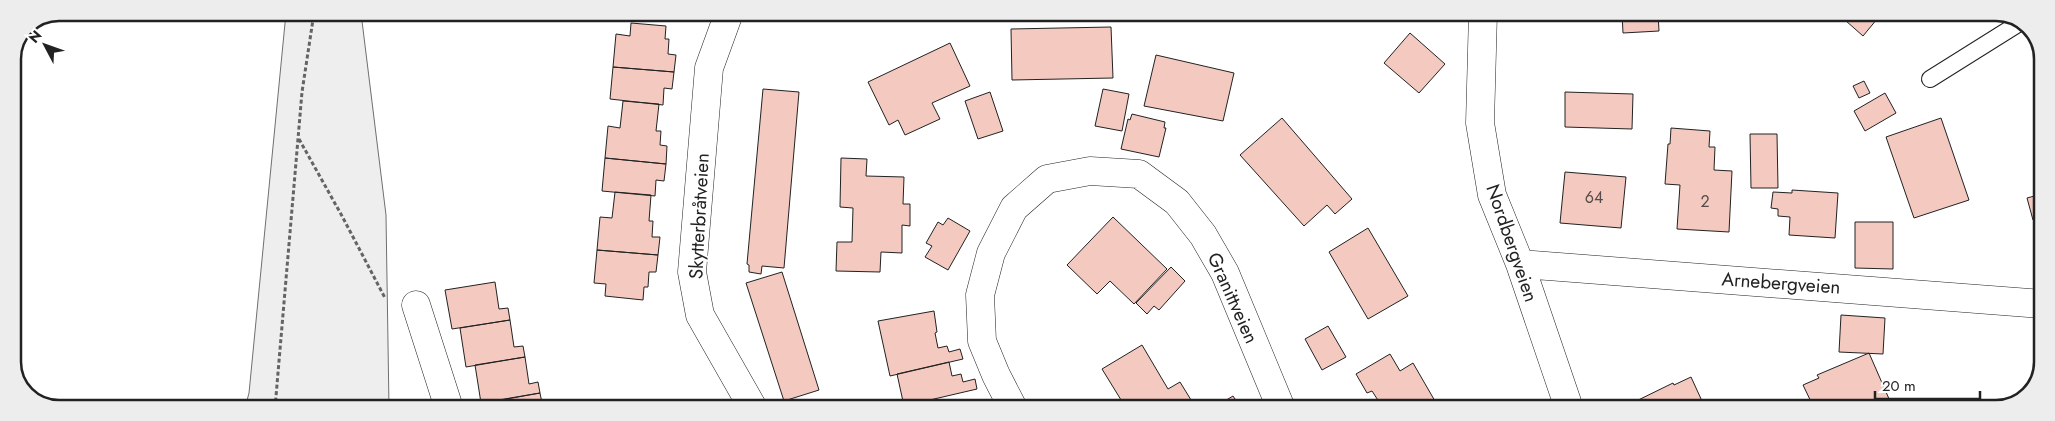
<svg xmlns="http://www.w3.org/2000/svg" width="2055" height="421" viewBox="0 0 2055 421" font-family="Jost,sans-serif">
  <rect width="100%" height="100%" fill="#fff"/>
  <path fill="#eee" stroke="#6f6f6f" d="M286,13H361L386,215L389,408H245L249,393Z"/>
  <path fill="#f3c9c0" stroke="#222" d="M1544,13H1575V17L1544,18Z
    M1622,13H1664L1658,14L1659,31L1623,33Z
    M1837,13H1882L1863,36Z
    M631,23L666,26L665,39H669L668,54L676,55L674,72L613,67L616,34L630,36Z
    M1111,27L1113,78L1012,80L1011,29Z
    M1410,33L1445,64L1419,93L1384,63Z
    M950,43L970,86L932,103L940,119L905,135L898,120L889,125L868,82Z
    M1156,55L1234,73L1223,121L1144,106Z
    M613,67L674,72L672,89L664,88L663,105L610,99Z
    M1864,81L1870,93L1859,98L1853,86Z
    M763,89L799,92L784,268L762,266L761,274L749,272V265L747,264Z
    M1103,89L1129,94L1122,131L1095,126Z
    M990,92L1003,131L978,139L965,101Z
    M1565,92L1633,94L1632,129L1565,127Z
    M1885,93L1896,113L1865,131L1854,111Z
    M623,101L659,104L656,131H661L660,145L667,146L666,164L605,158L608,126L620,128Z
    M1132,114L1165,122L1164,128H1166L1159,157L1121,149L1128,119L1130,120Z
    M1282,118L1352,199L1335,214L1327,205L1304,226L1240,155Z
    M1941,118L1969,200L1914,218L1886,137Z
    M1671,128L1710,131L1709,147H1715L1714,170L1732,171L1729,232L1677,229L1680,185L1665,184L1668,144H1670Z
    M1750,134H1777L1778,188H1751Z
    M605,158L666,164L664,181L656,180L655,196L602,191Z
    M841,158L867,159L866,176L904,177L903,204H910V226L902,225V253L881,252L880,272L836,271L837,242H852L853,208L840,207Z
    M1565,172L1626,177L1621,228L1560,223Z
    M1792,190L1838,193L1835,238L1789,235L1790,217L1778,216V209L1771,208L1773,192L1792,193Z
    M615,192L651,195L649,221H653L652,237H660L658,255L597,250L600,217L612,218Z
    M2042,194V217L2033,220L2027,198Z
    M1113,217L1167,269L1134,304L1110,281L1097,294L1067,265Z
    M948,218L970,231L948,270L925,257L932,246L926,243L938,222L943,225Z
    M1855,222H1893V269L1855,268Z
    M1368,228L1408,296L1368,319L1329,252Z
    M597,250L658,255L656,272H649L648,287H644L643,300L605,296L606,284L594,283Z
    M1171,267L1185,281L1159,310L1154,306L1147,314L1136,303Z
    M782,272L819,390L784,401L746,283Z
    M495,282L499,309L508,308L510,320L452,329L445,290Z
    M934,311L937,332L935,333L938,348L947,346L949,352L960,349L963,359L890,376L878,321Z
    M1841,315L1885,318L1883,354L1839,352Z
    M510,320L514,347L523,346L525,357L466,367L460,328Z
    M1328,326L1346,357L1322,370L1305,339Z
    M1142,345L1168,389L1180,382L1196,408H1126L1102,369Z
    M1869,353L1893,408H1814L1803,385L1819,378L1817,375Z
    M1390,354L1400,371L1413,363L1439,408H1383L1372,391L1367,393L1356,374Z
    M525,357L529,384L538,382L540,393L481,403L475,365Z
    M949,362L952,376L961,374L963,382L975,379L977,389L904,406L897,374Z
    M1691,377L1702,401L1686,408H1627L1626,406L1673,383L1674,385Z
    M540,393L543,408H491L490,402Z
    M1233,396L1241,408H1213Z"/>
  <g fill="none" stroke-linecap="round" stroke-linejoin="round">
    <g stroke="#222" stroke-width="18">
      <path id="service" d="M1930,79L2021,22"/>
    </g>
    <g stroke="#222" stroke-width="29">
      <path id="minor" d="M729,13L709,68L692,272L700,315L753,408
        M1483,13L1480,123L1492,195L1520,264L1569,408
        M1520,264L2042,304
        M416,305L449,408
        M1013,408L996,375L982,341L980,295L991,253L1014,208L1047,179L1090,171L1139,174L1177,202L1203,235L1225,273L1281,408"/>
    </g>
    <path stroke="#646464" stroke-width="3" stroke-dasharray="4 2.5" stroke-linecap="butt" d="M299,139L342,216L385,298
      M275,408L302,92L314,13"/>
    <use href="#service" stroke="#fff" stroke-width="16"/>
    <use href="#minor" stroke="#fff" stroke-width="28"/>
  </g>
  <g text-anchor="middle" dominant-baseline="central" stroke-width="4" stroke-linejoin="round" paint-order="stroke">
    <g font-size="16" fill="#564c4a">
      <text x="1594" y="197">64</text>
      <text x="1705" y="201">2</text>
    </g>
    <g font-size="19" fill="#222" stroke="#fff">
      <text transform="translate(699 216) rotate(-87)">Skytterbråtveien</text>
      <text transform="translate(1512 243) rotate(71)">Nordbergveien</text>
      <text transform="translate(1781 283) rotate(4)">Arnebergveien</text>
      <text transform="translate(1233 298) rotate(66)">Granittveien</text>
    </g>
  </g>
  <path d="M0 0H2055V421H0ZM59 21H1996A38 38 0 0 1 2034 59V362A38 38 0 0 1 1996 400H59A38 38 0 0 1 21 362V59A38 38 0 0 1 59 21Z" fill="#ededed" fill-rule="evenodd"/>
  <path fill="none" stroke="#222" stroke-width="2.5" d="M59 21H1996A38 38 0 0 1 2034 59V362A38 38 0 0 1 1996 400H59A38 38 0 0 1 21 362V59A38 38 0 0 1 59 21Z"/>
  <g transform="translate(45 45) rotate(311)" stroke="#ffffff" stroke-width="4" paint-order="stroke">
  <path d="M0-4L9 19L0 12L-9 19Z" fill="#222222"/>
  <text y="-8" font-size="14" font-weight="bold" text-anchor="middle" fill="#222222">N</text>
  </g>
  <path d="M1875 391v8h105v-8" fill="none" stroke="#222222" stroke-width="2.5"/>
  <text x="1882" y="391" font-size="15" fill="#222222" stroke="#ffffff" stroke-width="4" paint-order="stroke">20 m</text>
</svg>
